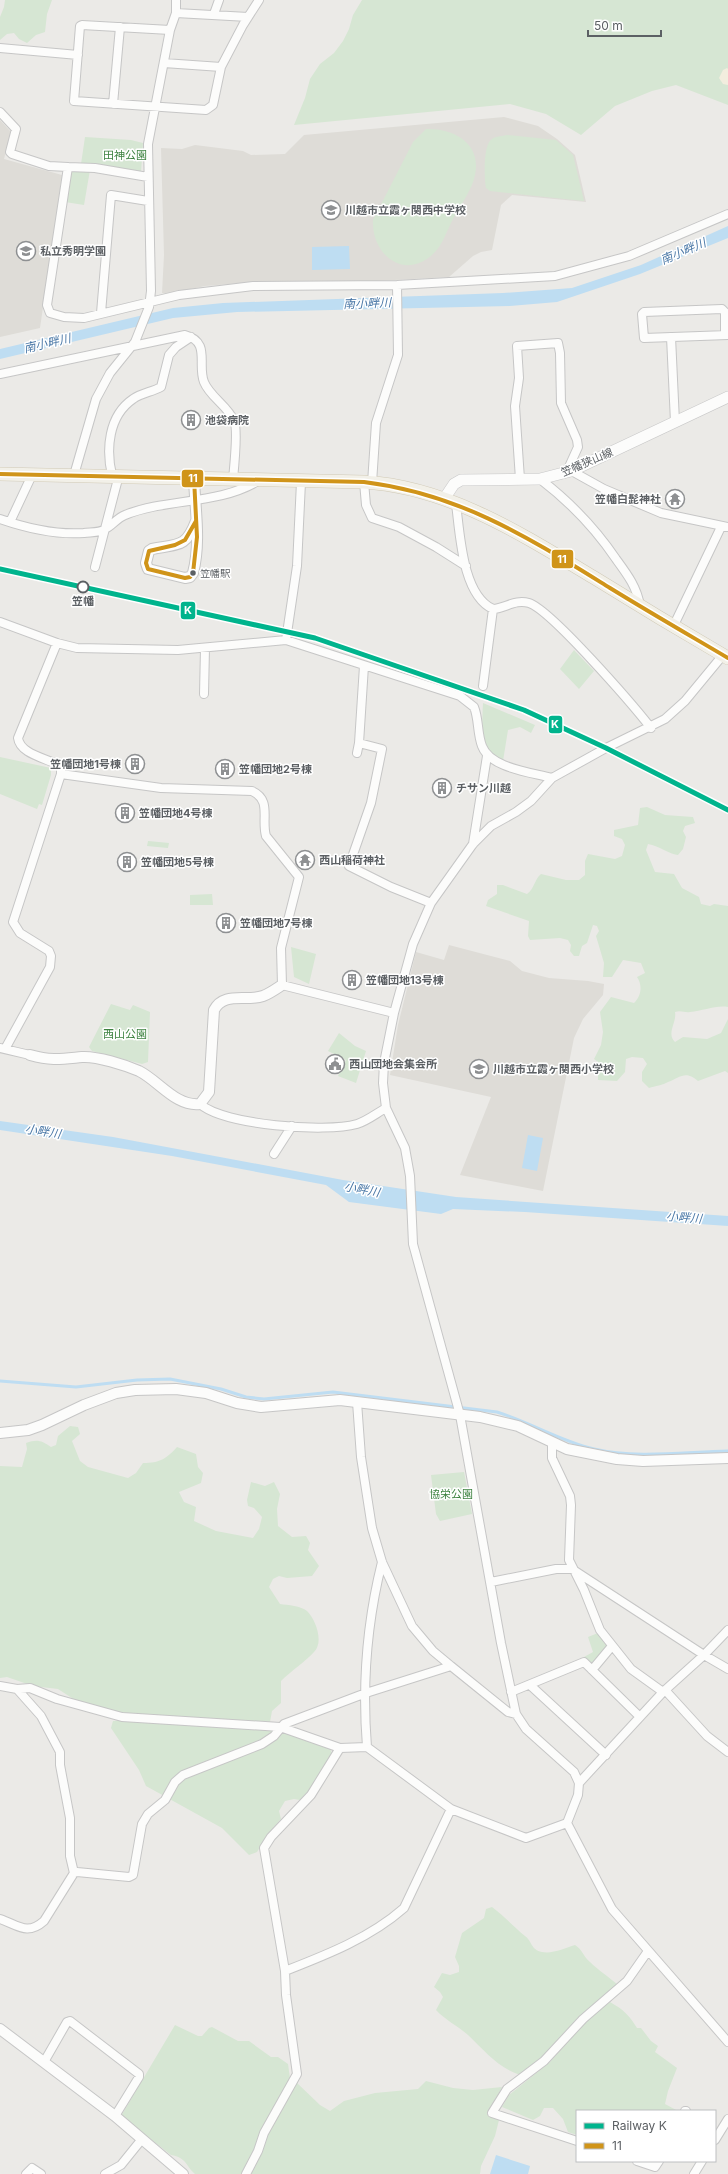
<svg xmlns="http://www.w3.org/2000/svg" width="728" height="2174" viewBox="0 0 728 2174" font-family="Inter,'Noto Sans JP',sans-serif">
  <rect width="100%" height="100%" fill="#ebeae7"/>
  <path fill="#dedcd7" d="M504,117L538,126L557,139L575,155L586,202L512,195L501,205L492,250L481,252L473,256L449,277L358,282H252L205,286L167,294L162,293L164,255L161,148L182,149L195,145L243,151L251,155L285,154L304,135Z
    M0,120L11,132L4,159L62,175L40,328L0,337Z
    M449,945L510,961L522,971L549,978L588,981L604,984L603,995L583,1019L574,1038L543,1191L460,1175L491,1097L390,1075L398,1025L416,952L444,960Z"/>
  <path fill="#d6e6d3" d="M5,0H52L47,14L45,32L36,35L27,43L19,39L14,33L7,34L0,40V17L4,7Z
    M362,0H728V105L676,85L652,91L615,106L581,135L546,114L510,104L294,125L305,98L310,79L320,64L334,53L343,41L349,29L353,15Z
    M426,129C453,128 482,143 475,175C472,190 460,206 453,219C447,230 442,247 432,255C403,281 371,253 373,220L413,142Z
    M507,135L556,140L573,155L584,201L490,191L486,188C484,178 483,144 492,139C496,136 503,136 507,135Z
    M85,137L131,140L143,143L141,173L81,164Z
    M71,169L90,170L84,205L65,202Z
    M574,650L594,671L579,689L560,669Z
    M483,703L535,725L531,733L520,727L508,730L503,761C479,750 482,726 483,703Z
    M0,757L51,768V775L42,805L39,804L37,809L0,794Z
    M647,807L665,815L693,817L695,823L685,826L683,831L686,837L683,849L678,855C671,855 659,846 648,844L646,850L655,872L674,874L682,888L699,897L701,904L710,906L714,904L728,906V1007C716,1005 703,1011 690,1012C685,1013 681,1010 675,1012C677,1023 666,1033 675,1042L683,1037L707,1039L721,1033L728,1019V1073L725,1071L698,1081C685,1070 681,1077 668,1082C663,1085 655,1086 649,1088L642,1081V1072L647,1064L643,1058L632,1057L626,1059L625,1072L617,1081L598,1080V1062L594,1059L601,1045L603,1032L600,1012L611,997L634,1003C641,996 643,986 637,977L645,973L641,963L623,960L612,977H603L604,963L596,936L599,931L597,926L593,925L587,943L582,946L579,956H574L570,951L571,945L568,940L560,938L530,940L528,936L529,921L486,906L488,900L497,894V885H503L527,894C535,888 534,880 541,874L566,880H579L585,875V861L588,854L615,859L622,856L625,845L622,839L614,836V830L638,825L640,808Z
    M148,841L169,843L168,848L147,846Z
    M212,894L213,905H190V895Z
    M291,947L316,954L309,984L294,977Z
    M111,1004L130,1010L133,1005L150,1012L148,1062L142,1064L92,1051L89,1047Z
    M339,1033L355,1046L366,1051L356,1083L338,1076L346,1060L328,1051Z
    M70,1426L78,1427L80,1434L72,1441L80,1461L88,1467L128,1478L136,1473L143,1463C160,1463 166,1459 177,1447L196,1454L198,1467L203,1473L201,1483L179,1492L184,1502L196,1507L194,1521L216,1531L253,1538L259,1529L262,1517L254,1508L248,1506L247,1500L251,1482L265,1486L274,1482L280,1494L277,1509L278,1526L292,1537L306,1536L310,1543L308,1550L319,1566L312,1576L287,1578L279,1576L273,1579L269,1587L280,1604C288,1605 301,1606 307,1611C316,1620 324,1642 314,1652C305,1662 291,1671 281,1681V1703L272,1711L270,1722L126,1715L75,1700L58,1689L33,1686L7,1677L0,1678V1466L22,1467L27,1449L26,1443C37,1439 41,1440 51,1447L56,1445L58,1436Z
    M464,1472L472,1514L440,1521L436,1514L431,1475Z
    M598,1633L607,1643V1648L594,1663H589L584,1657L593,1652L588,1637Z
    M128,1720L281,1731L329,1747L332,1753C325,1772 314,1785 300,1800L294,1799L285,1801L279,1811L281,1819L269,1833L257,1852L249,1855L222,1828L146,1786L139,1770L111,1728L113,1721Z
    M492,1907C504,1916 514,1927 525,1936C532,1941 531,1950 542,1952C553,1954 565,1948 575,1945C582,1949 583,1956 590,1962C598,1970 609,1977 618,1985L580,2018L546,2053L521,2075C499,2069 484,2050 468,2035C458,2026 445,2020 436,2010L443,1997L440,1992L434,1987L442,1973L450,1975L459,1972V1966L455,1957L462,1933L484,1918L486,1909Z
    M610,2002C624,2010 629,2015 637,2028H641L651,2041L658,2046L655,2052L677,2068L668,2091L665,2104L678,2111H577V2135L568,2132L563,2119L553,2108H544L540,2116L533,2120L502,2107L509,2095L550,2062L584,2022Z
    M175,2025L198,2036H202L209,2028L212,2027L238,2041H249L271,2057H278L288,2064L290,2078L263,2128L253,2154L242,2174H195C185,2165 187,2158 171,2155L121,2116Z
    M426,2081L453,2088L473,2090L502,2087L491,2109L500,2116L495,2136L481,2166L480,2174H251L271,2127L296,2082L320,2105L330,2111L344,2101L375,2093L418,2089Z"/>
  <path fill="#f2edde" d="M727,68L728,69V85L723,84L719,78L723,70Z"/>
  <path fill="#beddf2" d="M728,226V238L640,274L557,302L510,306L237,312L173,318L0,359V349L173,308L223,303L503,293L572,288L641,265Z
    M349,246L350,269L312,270V247Z
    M0,1121L113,1137L343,1180L456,1197L728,1216V1226L525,1212L453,1209L441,1214L349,1202L326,1185L172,1156L0,1130Z
    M528,1135L543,1138L537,1171L522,1168Z
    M496,2155L530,2166L528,2174H490Z"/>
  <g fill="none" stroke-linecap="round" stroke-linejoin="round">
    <path stroke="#beddf2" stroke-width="3" d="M0,1381L76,1387L137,1380L170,1379L221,1389L246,1397L264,1399L333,1392L497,1412C530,1422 560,1441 594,1449C636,1459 684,1452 728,1451"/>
    <g stroke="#c6c6c6" stroke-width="10">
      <path id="minor" d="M176,13L248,17
        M214,14L219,0
        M170,30L82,25L80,26L74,101L206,110L213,105L221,67L243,25L259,0
        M0,48L78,55
        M164,63L221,67
        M113,104L120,27
        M0,112L16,129L10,152L12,154L49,166L68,167L47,305L50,313L64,317L84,318L179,295L253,286L397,285L555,276L629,256L728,214
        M68,167L95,168L148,177
        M101,313L111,195L148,201
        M725,335V312L722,309L644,312L642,314L644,338L728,335
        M671,337L675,422
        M0,374L185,335C211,342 197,364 204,382C210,397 228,406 234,421C238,428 234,469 233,479
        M74,475L96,399L110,373L135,342L149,307L151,291L148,144L170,30L176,13V0
        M112,475C106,450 108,416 133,399C141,393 152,392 161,387L169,355L176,347L191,337
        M520,479L515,406L519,378L517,346L558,343L560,353L561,403L577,440L578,447L568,469L604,489L661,513L728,527
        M540,479C570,502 595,528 616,559C627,574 637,587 640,606
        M364,482L366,505L372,518L399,527L436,547L466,566
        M372,483L376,423L398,355L397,285
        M456,504C460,533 462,595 493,609C506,608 515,599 529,603C551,610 633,705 651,728
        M0,519C26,528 57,535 84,533C90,532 100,533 105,529C112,526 117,518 125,515C167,498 218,505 258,481
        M10,522L32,475
        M95,567L119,475
        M0,622L57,643L77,648L178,650L286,640L460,696L474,707C479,719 477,733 482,746C490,768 530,772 552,778
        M674,625L721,527
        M286,640L297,566L301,482
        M723,655L685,701L665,719L606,748L552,778L531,801L516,812L491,826L473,844L431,903L413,944L394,1013L384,1063L383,1083L386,1108L405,1148L410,1176L413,1244L460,1415L501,1643L516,1714L526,1729L574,1772L579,1783L578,1795L567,1823L612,1909L728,2042
        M364,666L359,743L382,749L371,803L349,866L391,887L431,903
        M483,686L493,609
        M204,694L205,648
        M357,753L359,743
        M61,774L161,788L252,791C272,800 261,819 266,836L299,877L281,948L282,985L394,1013
        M473,844L487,756
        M0,1048L30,1055
        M5,1049L50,967L51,956L49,951L20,933L13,922L61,774V768L58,765C46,758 20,754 18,738L57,643
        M200,1104C224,1125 325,1133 357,1124C367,1121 377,1113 386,1108
        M274,1154L292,1126
        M357,1402L361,1457L372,1528L382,1562L412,1626L433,1651L451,1666
        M552,1443V1458L570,1496L571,1505L569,1560L584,1590L600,1630L631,1669L663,1692
        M382,1562C367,1622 362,1685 367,1747L451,1809L526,1838L567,1823
        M491,1582L556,1569H572L704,1655L728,1669
        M592,1670L612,1646
        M530,1685L606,1755
        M0,1686L17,1689L41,1716L60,1752V1765L70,1818V1856L74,1873L44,1921C27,1936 18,1925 0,1919
        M17,1689L30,1688L57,1699L122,1717L280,1727L340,1748
        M665,1690L707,1736L728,1752
        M511,1692L584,1662L639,1716
        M579,1783L663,1692L704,1655L728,1630
        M74,1873L77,1872L129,1877L133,1875L142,1824L148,1814L165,1800L175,1782L183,1775L262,1744L274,1736L284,1724L366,1693L451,1666L508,1712L516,1714
        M285,1971C326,1955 370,1938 404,1908L451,1809
        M44,2062L67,2022L70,2021L139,2074V2077L115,2116
        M685,2111H686
        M715,2140L728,2119
        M577,2141L492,2113L507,2089L544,2061L583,2019L627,1981L648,1951
        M637,2161L655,2167L659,2161
        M26,2174L32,2168L41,2174
        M105,2174L121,2165L142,2139
        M246,2174L258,2151L264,2133L297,2074L286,1995L285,1971L264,1848L271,1837L311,1795L340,1748L367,1747
        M694,2174L702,2161"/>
    </g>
    <g stroke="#c6c6c6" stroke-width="12">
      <path id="tertiary" d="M194,478C195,509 201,542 193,573L190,577L185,578L148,569L146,563L149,551L152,549C178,544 186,548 196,521
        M30,1055C52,1061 61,1059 82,1057C97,1056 125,1065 139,1071C159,1081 176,1107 200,1104L209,1092L214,1010C224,991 246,1002 263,996C269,994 276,989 282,985
        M0,1433L28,1430L42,1425L84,1405L116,1393L135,1390L176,1389L206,1393L237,1403L261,1407L340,1400L480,1417L518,1426L567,1449L617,1459L643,1461L728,1458
        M0,2029L115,2116L183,2174"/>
    </g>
    <g stroke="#c8c8c8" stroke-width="12">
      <path id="secondary" d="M444,499L454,484L461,480L540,479L571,471L728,397"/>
    </g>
    <g stroke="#d1cab7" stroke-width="14">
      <path id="primary" d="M0,474L364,482C449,487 523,535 593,577C638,605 683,632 728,658"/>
    </g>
    <use href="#minor" stroke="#fcfcfb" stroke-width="8"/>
    <use href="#tertiary" stroke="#fcfcfb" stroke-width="10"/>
    <use href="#secondary" stroke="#fcfcfb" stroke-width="11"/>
    <use href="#primary" stroke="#f2f0e8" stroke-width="13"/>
    <g stroke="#fff" stroke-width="7">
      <path id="bus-1" d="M0,474L364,482C461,494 529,538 610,588C649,612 689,635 728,658
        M194,478L197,537L193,573L190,577L185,578L148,569L146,563L149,551L175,545L185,540L196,521"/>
    </g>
    <use href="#bus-1" stroke="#d09419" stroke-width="4"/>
    <g stroke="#fff" stroke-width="8">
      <path id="rail-1" d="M0,569L315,638L524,710L606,748L728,810"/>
    </g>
    <use href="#rail-1" stroke="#00b48d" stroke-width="5"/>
  </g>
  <defs>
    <g id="school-ring" transform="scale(1)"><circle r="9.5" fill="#fff" stroke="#8e9092" stroke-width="1.5"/><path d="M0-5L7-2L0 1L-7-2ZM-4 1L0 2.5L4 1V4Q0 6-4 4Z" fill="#8e9092"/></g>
    <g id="building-ring" transform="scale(1)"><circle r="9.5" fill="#fff" stroke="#8e9092" stroke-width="1.5"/><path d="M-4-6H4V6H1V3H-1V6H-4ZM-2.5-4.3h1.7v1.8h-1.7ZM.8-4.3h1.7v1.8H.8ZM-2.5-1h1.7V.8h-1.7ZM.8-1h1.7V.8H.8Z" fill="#8e9092"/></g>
    <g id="temple-ring" transform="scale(1)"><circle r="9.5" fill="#fff" stroke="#8e9092" stroke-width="1.5"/><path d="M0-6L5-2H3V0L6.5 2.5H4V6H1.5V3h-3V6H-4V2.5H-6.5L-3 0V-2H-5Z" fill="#8e9092"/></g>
    <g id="civic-ring" transform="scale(1)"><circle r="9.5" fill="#fff" stroke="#8e9092" stroke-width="1.5"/><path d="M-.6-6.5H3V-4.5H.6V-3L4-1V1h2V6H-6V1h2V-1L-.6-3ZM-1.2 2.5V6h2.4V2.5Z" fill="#8e9092"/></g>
  </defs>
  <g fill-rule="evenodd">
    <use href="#school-ring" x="331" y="210"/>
    <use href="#school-ring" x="26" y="251"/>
    <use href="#building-ring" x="191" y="420"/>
    <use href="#temple-ring" x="675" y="499"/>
    <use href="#building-ring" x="135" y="764"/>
    <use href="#building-ring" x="225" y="769"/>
    <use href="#building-ring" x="442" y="788"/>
    <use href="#building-ring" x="125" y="813"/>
    <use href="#temple-ring" x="305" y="860"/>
    <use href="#building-ring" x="127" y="862"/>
    <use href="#building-ring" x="226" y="923"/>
    <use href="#building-ring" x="352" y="980"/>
    <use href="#civic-ring" x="335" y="1064"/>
    <use href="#school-ring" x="479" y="1069"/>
  </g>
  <circle fill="#5c6064" stroke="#fff" stroke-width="1.5" cx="193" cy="573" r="3.5"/>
  <circle fill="#fff" stroke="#5c6064" stroke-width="2" cx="83" cy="587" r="5.5"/>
  <g text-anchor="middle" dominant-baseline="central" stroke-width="3" stroke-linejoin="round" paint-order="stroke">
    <g font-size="10" fill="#5c6064" stroke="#fff" text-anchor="start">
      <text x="200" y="573">笠幡駅</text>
    </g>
    <g font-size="11" fill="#3d8240" stroke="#fff">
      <text x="125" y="155">田神公園</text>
      <text x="125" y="1034">西山公園</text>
      <text x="451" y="1494">協栄公園</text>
    </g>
    <g font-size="11" font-weight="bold" fill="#5c6064" stroke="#fff" text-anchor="start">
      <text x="345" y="210">川越市立霞ヶ関西中学校</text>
      <text x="40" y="251">私立秀明学園</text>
      <text x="205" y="420">池袋病院</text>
      <text x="661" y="499" text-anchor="end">笠幡白髭神社</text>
      <text x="121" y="764" text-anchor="end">笠幡団地1号棟</text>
      <text x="239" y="769">笠幡団地2号棟</text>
      <text x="456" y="788">チサン川越</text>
      <text x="139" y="813">笠幡団地4号棟</text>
      <text x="319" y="860">西山稲荷神社</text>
      <text x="141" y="862">笠幡団地5号棟</text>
      <text x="240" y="923">笠幡団地7号棟</text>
      <text x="366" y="980">笠幡団地13号棟</text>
      <text x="349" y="1064">西山団地会集会所</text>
      <text x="493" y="1069">川越市立霞ヶ関西小学校</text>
    </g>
    <g font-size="11" fill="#5c6064" stroke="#fff">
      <text transform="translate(587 462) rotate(-23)">笠幡狭山線</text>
    </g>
    <g font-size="11" font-weight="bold" fill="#5c6064" stroke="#fff">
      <text x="83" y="601">笠幡</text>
    </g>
    <g font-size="12" font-style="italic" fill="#4a78a7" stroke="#fff">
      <text transform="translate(683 251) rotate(-23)">南小畔川</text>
      <text transform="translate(367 303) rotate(-2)">南小畔川</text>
      <text transform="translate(47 343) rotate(-13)">南小畔川</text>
      <text transform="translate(43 1131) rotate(9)">小畔川</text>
      <text transform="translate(362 1189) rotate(11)">小畔川</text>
      <text transform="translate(684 1217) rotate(5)">小畔川</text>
    </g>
  </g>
  <g stroke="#fff" stroke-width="1.5">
    <rect x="181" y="469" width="23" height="19" rx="4" fill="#d09419"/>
    <rect x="551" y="549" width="23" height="20" rx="4" fill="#d09419"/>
    <rect x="180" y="601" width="16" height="19" rx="4" fill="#00b48d"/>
    <rect x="548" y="715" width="15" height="19" rx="4" fill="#00b48d"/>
  </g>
  <g font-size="11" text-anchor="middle" font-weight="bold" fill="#fff">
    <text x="193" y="482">11</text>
    <text x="562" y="563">11</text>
    <text x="188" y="614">K</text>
    <text x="555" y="728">K</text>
  </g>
  <rect x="576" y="2110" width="140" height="52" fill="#ffffff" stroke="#bebfc1"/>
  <rect x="584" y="2123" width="20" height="6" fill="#00b48d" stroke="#bebfc1"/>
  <text x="612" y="2130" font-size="12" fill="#5c6064">Railway K</text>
  <rect x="584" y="2143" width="20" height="6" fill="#d09419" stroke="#bebfc1"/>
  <text x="612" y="2150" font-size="12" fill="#5c6064">11</text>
  <path d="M588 30v6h73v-6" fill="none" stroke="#5c6064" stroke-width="2"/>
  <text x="594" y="30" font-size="12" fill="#5c6064" stroke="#ffffff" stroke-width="3" paint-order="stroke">50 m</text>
</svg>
